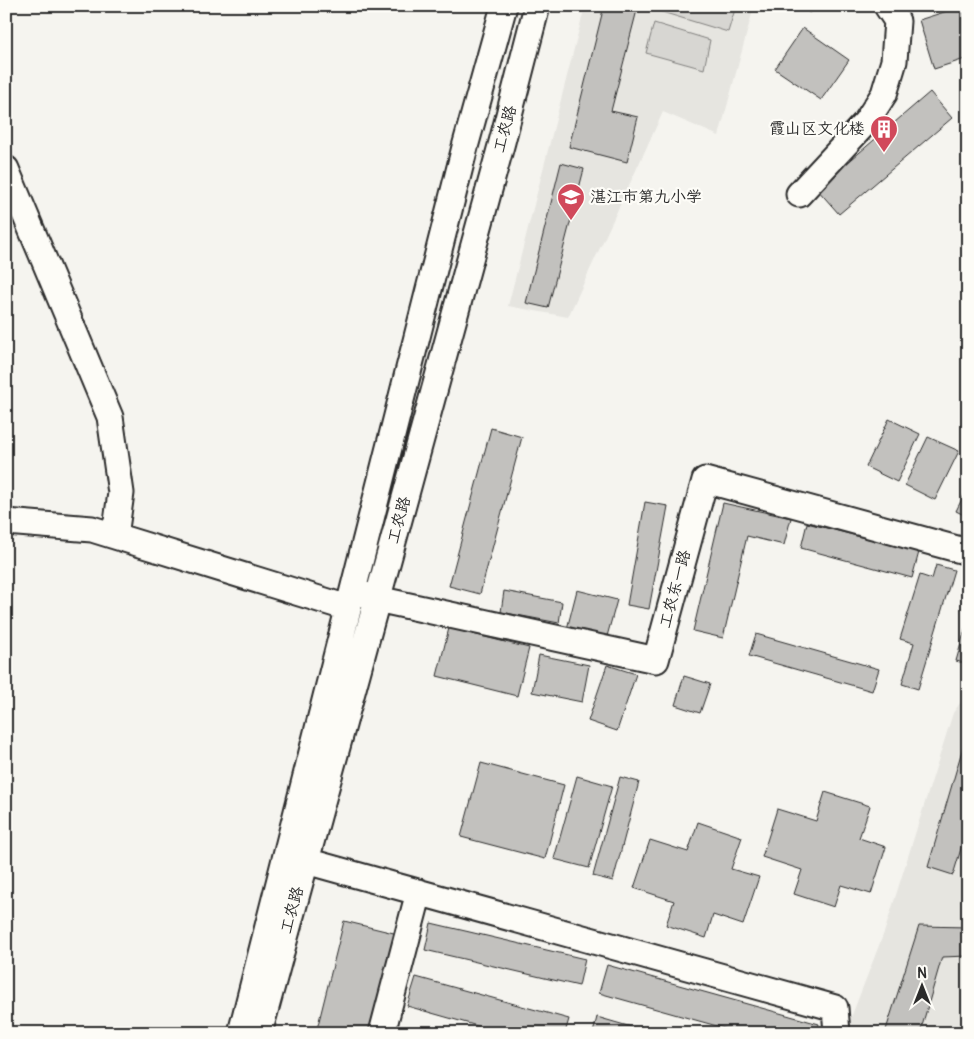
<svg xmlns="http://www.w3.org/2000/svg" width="974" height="1039" viewBox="0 0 974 1039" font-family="Pangolin,'LXGW WenKai TC',sans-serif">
  <rect width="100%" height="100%" fill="#f5f4ef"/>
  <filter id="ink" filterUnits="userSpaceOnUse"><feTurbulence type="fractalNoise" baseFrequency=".02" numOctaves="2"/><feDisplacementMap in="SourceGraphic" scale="10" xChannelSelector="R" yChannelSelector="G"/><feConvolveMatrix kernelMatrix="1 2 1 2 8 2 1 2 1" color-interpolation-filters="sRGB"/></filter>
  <g filter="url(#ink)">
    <path fill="#e6e5e0" d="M585,6H754L719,136L663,112L568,317L508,306Z
      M968,692V1033H845L885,930L953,713Z"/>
    <path fill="#d7d6d2" stroke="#81807e" d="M642,6H736L728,32Z
      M654,23L710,40L704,69L646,53Z"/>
    <path fill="#c2c1be" stroke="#2b2b2b" d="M604,6H621L637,10L611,111L638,117L627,162L569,147Z
      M804,6H817L809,13Z
      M899,6H930L901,15Z
      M963,6H968V58L934,69L919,20Z
      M803,28L849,60L821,100L775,69Z
      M930,92L952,118L839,214L817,189Z
      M561,163L584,169L548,308L526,303Z
      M889,419L920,434L897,482L866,467Z
      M491,428L522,437L480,594L449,586Z
      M928,437L959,451L935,500L905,485Z
      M968,487V517L956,511Z
      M645,502L668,506L649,609L627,605Z
      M723,503L791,518L784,545L747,536L723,638L693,631Z
      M807,523L919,552L912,578L801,548Z
      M936,565L954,570L918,689L902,684L914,643L900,639L920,575L932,579Z
      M577,590L617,600L606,640L567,629Z
      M504,591L562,602L559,623L501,612Z
      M968,619V664L956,661Z
      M449,628L529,648L517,696L437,676Z
      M756,634L879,669L872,691L749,656Z
      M539,655L589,665L582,702L532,692Z
      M607,665L636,674L617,731L588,721Z
      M684,676L710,684L700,713L675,705Z
      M968,730V826L953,875L928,867Z
      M481,763L564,785L545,859L461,837Z
      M577,776L612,786L589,868L554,859Z
      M620,777L639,782L613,881L593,876Z
      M825,792L870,806L859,838L886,847L871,894L841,885L834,907L794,894L802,870L762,857L777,809L816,821Z
      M698,822L742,837L731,869L759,877L743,925L713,915L706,938L666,925L674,901L634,888L650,840L688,852Z
      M344,921L402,935L378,1033H316Z
      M431,923L585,959L579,986L425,950Z
      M919,926L968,927V956L942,957L920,1033H885Z
      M607,965L819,1024L817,1033H742L599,993Z
      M416,977L569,1019L565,1033H502L407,1006Z
      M597,1017L652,1033H593Z"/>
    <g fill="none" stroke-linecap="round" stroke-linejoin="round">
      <g stroke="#2b2b2b" stroke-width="29">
        <path id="minor" d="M6,169L110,417L121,493L115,536
          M799,194L866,122L884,94L894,61L897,21L887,6
          M6,522L92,529L348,608
          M362,594L377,599L656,660L705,480L968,552
          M306,861L835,1008L837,1033
          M241,1033L465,147L504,6
          M259,1033L502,142L537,6
          M382,1033L419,892"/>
      </g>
      <use href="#minor" stroke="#fdfcf7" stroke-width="25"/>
    </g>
  </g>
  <defs>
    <g id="building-pin" transform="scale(1.4375)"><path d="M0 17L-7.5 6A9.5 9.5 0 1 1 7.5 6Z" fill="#d1495b" stroke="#fdfcf7"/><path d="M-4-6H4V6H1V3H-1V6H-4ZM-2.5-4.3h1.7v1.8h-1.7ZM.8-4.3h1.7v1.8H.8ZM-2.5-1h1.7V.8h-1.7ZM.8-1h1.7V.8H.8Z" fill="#fff"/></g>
    <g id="school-pin" transform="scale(1.4375)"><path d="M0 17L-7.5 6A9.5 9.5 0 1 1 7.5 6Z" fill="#d1495b" stroke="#fdfcf7"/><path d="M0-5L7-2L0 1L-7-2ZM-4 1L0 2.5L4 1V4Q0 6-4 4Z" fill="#fff"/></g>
  </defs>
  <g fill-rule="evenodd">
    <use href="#building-pin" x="884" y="129"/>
    <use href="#school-pin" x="571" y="197"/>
  </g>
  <g text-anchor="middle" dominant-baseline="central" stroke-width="4.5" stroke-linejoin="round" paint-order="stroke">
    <g font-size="16" fill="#2b2b2b" stroke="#fdfcf7">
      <text transform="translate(505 129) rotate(-75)">工农路</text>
      <text transform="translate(399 520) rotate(-75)">工农路</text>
      <text transform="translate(675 589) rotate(-75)">工农东一路</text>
      <text transform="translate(292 910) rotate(-75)">工农路</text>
    </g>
    <g font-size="16" fill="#2b2b2b" stroke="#fdfcf7" text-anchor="end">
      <text x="865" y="129">霞山区文化楼</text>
      <text x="590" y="197" text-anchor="start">湛江市第九小学</text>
    </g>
  </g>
  <rect width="974" height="1039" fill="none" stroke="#fdfcf7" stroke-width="25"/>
  <rect x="12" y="12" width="949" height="1014" fill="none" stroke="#2b2b2b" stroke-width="2" filter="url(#ink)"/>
  <g transform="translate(922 986)" stroke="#fdfcf7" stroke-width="4" paint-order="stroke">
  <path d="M0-4L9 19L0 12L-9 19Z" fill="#2b2b2b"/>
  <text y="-8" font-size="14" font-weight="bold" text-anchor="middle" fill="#2b2b2b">N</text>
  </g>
</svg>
